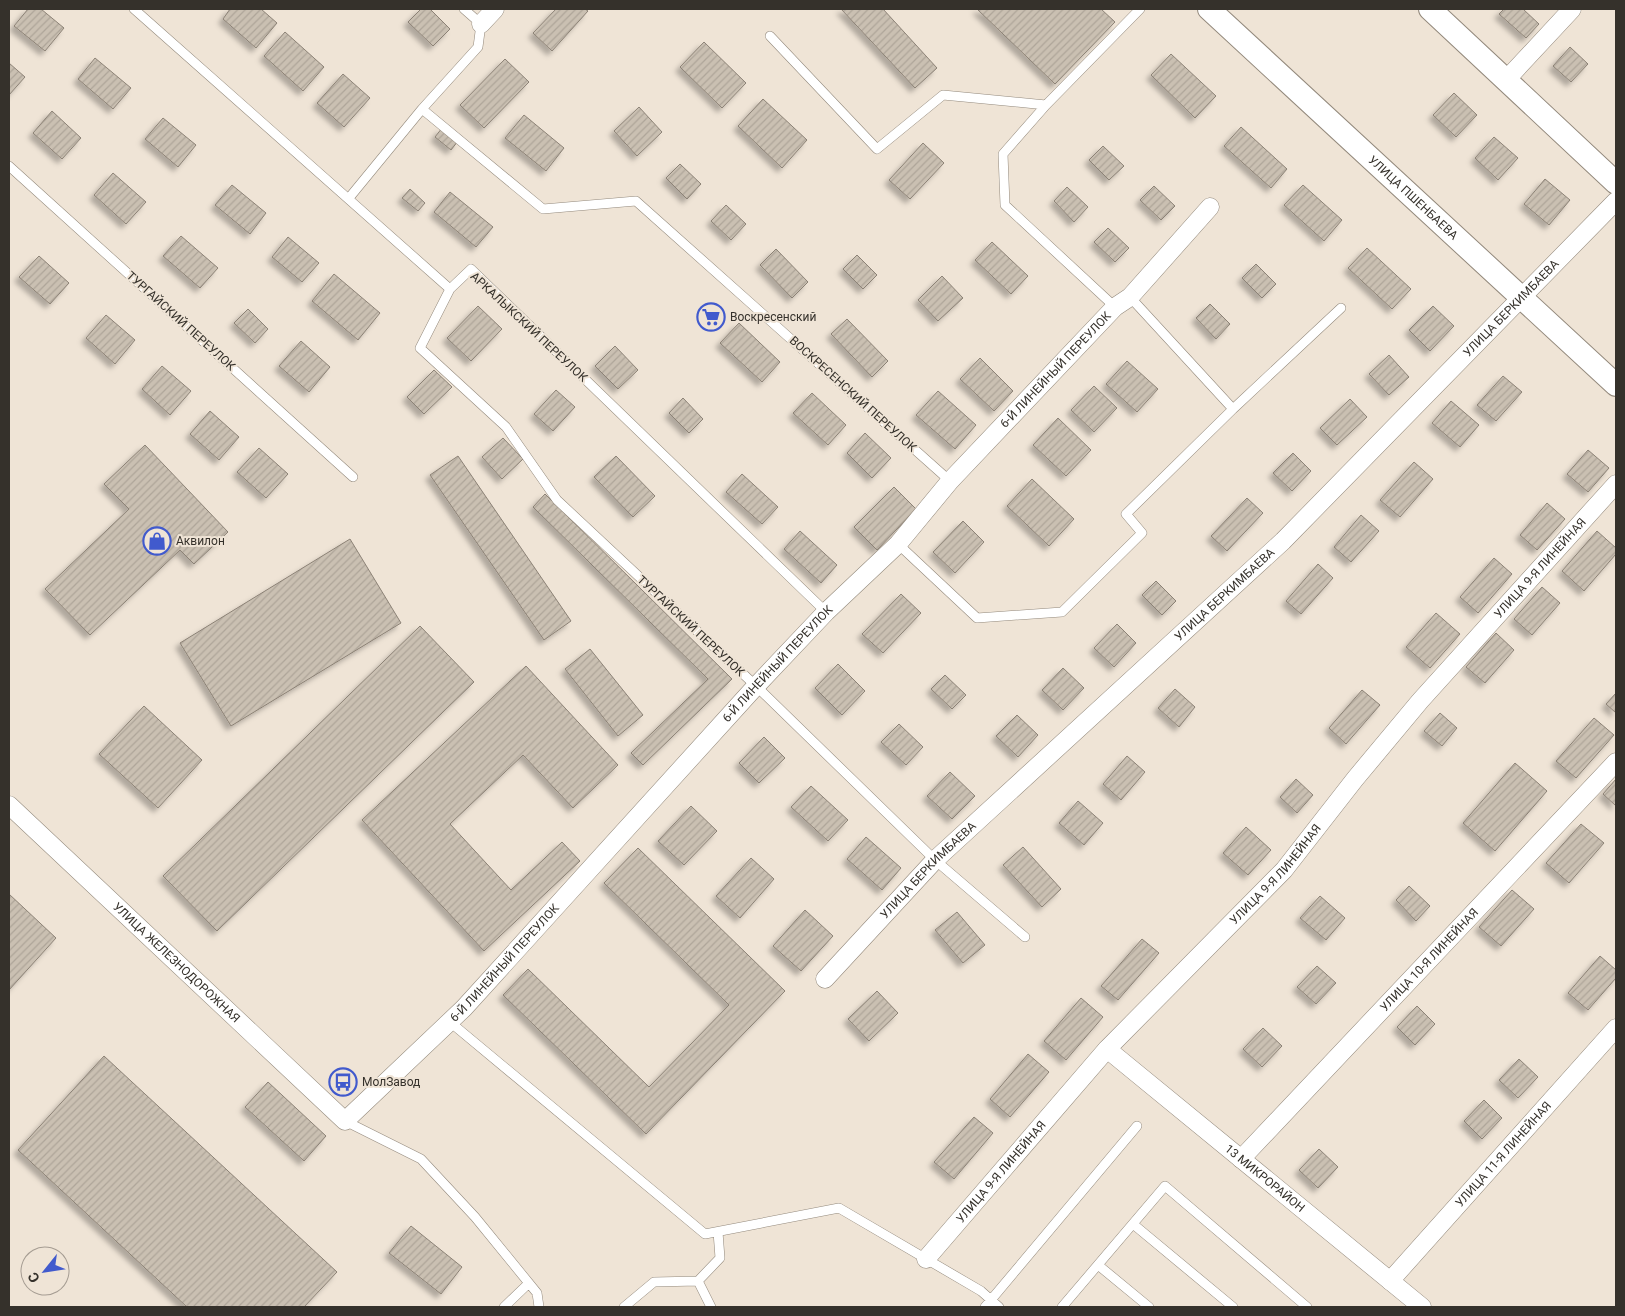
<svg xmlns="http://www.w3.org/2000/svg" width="1625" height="1316" viewBox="0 0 1625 1316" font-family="Roboto,sans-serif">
  <defs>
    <pattern id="building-hatch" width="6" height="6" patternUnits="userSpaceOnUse" patternTransform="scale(1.25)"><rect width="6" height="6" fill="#cac0b2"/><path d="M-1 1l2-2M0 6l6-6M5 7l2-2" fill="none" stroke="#aea599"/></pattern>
    <filter id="shadow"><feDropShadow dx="-4.5" dy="4.5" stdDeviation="2.5" flood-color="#0004"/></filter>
  </defs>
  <rect width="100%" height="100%" fill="#efe4d6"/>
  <path fill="url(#building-hatch)" stroke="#8c8276" filter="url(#shadow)" d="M28,9H41L64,28L45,51L14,26Z
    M230,9H261L277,23L256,48L223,19Z
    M421,9H430L450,29L433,46L408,22Z
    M556,9H585L588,11L552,51L533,33Z
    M841,9H883L937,68L915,88Z
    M977,9H1101L1115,22L1055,84Z
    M1504,9H1523L1539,24L1526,38L1499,14Z
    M285,32L324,67L303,91L264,56Z
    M704,42L746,83L722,108L680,67Z
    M1570,47L1588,64L1571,82L1553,66Z
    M1171,54L1216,96L1195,118L1151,75Z
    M95,58L131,88L113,109L78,79Z
    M505,59L529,82L484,128L460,105Z
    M9,63L25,77L9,95Z
    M343,74L370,98L344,127L317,103Z
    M1454,93L1477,115L1456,137L1433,115Z
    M763,99L807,140L782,168L738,126Z
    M639,107L662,132L637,156L614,131Z
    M52,111L81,138L62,159L33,133Z
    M524,115L564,148L546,171L505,138Z
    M163,118L196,145L178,167L145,139Z
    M1241,127L1287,169L1271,188L1224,146Z
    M442,128L458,141L451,150L435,137Z
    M1494,137L1518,158L1498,180L1475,158Z
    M923,143L944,163L910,199L889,180Z
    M1103,146L1124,166L1109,180L1089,160Z
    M680,164L701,184L687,199L666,178Z
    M113,173L146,202L126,224L94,195Z
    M1545,179L1570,200L1549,225L1524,204Z
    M232,185L266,213L250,234L215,205Z
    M1303,185L1342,220L1324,241L1284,205Z
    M1154,186L1175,206L1161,220L1140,200Z
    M1067,187L1088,207L1074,222L1054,201Z
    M410,189L425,203L418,211L402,198Z
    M450,192L493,227L476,247L434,212Z
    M726,205L746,224L731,240L711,221Z
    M1108,228L1129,248L1115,262L1094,242Z
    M181,236L218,268L200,288L163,256Z
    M288,237L319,263L302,282L272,257Z
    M992,242L1028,276L1011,294L975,260Z
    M1367,248L1411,289L1392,309L1348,268Z
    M776,249L808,282L792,298L760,265Z
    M857,255L877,275L863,289L843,269Z
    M39,256L69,283L50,304L19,277Z
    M1256,264L1276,284L1262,298L1242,278Z
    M334,274L380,313L358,340L312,301Z
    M942,276L963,298L938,321L918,300Z
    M1210,304L1230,324L1216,339L1196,318Z
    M478,306L502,329L471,361L447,338Z
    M1433,306L1454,326L1430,351L1409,330Z
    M248,309L268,329L255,343L234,323Z
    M106,315L135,340L115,364L86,338Z
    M847,319L888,361L872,377L831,334Z
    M739,323L780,362L762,382L720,343Z
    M301,341L330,367L309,392L279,366Z
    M615,346L638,370L618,389L595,366Z
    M1389,355L1409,377L1389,395L1369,374Z
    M980,358L1013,391L994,411L960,379Z
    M1127,361L1158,389L1137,412L1106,384Z
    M162,366L191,391L170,415L142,389Z
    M434,370L452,387L424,414L407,397Z
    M1503,376L1522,392L1496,421L1477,405Z
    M1094,386L1117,408L1094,432L1071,410Z
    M556,390L575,407L553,431L534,414Z
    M938,391L976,425L955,449L916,415Z
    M812,393L846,425L828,445L793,413Z
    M683,398L703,419L689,433L669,413Z
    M1350,399L1367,417L1337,445L1320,428Z
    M1451,401L1479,425L1460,447L1432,423Z
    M210,411L239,437L219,460L190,434Z
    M1058,418L1091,450L1066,476L1033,445Z
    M865,433L891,458L872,478L847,453Z
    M503,438L523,459L502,479L482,457Z
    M145,445L228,532L194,564L180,550L90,635L45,589L129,509L104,484Z
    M259,448L288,474L266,498L237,472Z
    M1588,450L1609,468L1588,492L1567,474Z
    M1293,453L1311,471L1292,491L1273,473Z
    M458,456L571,621L544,640L430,475Z
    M616,456L655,496L633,517L594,477Z
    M1414,462L1433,479L1400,517L1380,500Z
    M742,474L778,507L762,524L726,492Z
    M1032,479L1074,519L1049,546L1007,506Z
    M894,487L916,509L877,550L854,527Z
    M545,494L732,679L643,765L631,753L708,679L533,507Z
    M1247,498L1263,513L1227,551L1211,536Z
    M1547,503L1565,519L1537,550L1520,535Z
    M1361,515L1379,531L1351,562L1334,547Z
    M963,521L984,542L955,573L933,552Z
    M800,531L837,565L821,583L784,549Z
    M1597,531L1616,548V554L1584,591L1562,571Z
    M350,539L401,623L231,726L180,643Z
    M1494,558L1512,574L1478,613L1460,597Z
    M1318,564L1333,578L1301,614L1286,601Z
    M1156,581L1176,601L1162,615L1142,595Z
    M1542,587L1560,603L1532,635L1514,619Z
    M901,594L921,613L883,653L862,634Z
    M1436,613L1460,634L1430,668L1406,647Z
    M1117,624L1136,643L1114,667L1094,648Z
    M420,626L474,682L217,931L163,876Z
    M1496,633L1514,650L1485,683L1466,667Z
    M590,649L643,715L618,736L565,669Z
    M838,664L865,691L842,715L815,688Z
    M526,666L618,765L573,808L523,755L450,824L511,890L562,842L580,861L484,951L362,820Z
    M1063,668L1084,688L1063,710L1042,690Z
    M945,675L966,695L952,709L931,689Z
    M1175,689L1195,707L1179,727L1158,708Z
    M1362,690L1380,705L1346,744L1329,728Z
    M1616,693V713L1606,704Z
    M144,706L202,760L158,808L99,754Z
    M1440,713L1457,728L1442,746L1424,731Z
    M1017,715L1038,735L1018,757L996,736Z
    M1594,718L1614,735L1576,778L1556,761Z
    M899,724L923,747L906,765L881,742Z
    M764,737L785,758L759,783L739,763Z
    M1127,756L1145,772L1121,800L1103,784Z
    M1515,763L1547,791L1495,851L1463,823Z
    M950,772L975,796L952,819L927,796Z
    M1296,779L1313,795L1297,813L1280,797Z
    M1616,779V806L1603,794Z
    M811,786L848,820L828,841L791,807Z
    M1078,801L1103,823L1084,845L1059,823Z
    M691,806L717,831L684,865L658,841Z
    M1581,824L1604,843L1569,883L1546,863Z
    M1246,827L1271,850L1248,875L1223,853Z
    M866,837L901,868L882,890L847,859Z
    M1023,847L1061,889L1042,907L1003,865Z
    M638,848L785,991L646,1134L503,995L528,969L649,1087L729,1005L604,883Z
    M751,858L774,879L740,918L716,896Z
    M1409,886L1430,906L1416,921L1396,900Z
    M1512,890L1534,909L1501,946L1479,927Z
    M9,894L56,938L9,990Z
    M1320,896L1345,918L1326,940L1300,918Z
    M805,910L833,936L801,971L773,946Z
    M957,912L985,945L963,963L935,930Z
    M1142,939L1159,953L1118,1000L1101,986Z
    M1600,956L1616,970V978L1588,1010L1568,993Z
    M1317,966L1336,983L1316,1004L1297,987Z
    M877,991L898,1013L869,1041L848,1019Z
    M1081,998L1103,1017L1066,1060L1044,1041Z
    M1417,1006L1435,1024L1415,1045L1397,1027Z
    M1263,1028L1282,1046L1262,1067L1243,1049Z
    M1028,1054L1049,1072L1010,1117L990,1099Z
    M104,1056L337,1272L304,1307H187L18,1150Z
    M1519,1059L1538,1077L1518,1098L1499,1080Z
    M268,1082L326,1136L304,1161L245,1107Z
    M1484,1100L1502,1118L1482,1139L1464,1121Z
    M974,1117L993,1133L954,1179L934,1162Z
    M1319,1149L1338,1167L1318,1188L1299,1170Z
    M411,1226L462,1267L441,1294L389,1253Z"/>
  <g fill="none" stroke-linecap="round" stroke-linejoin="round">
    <g stroke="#93897c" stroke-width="10">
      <path id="service" d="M134,9L450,289L471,269L826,612
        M464,9L481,24L478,47L422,109L543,209L636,201L950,481
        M770,36L877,149L943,95L1046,105L1140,9
        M1046,105L1003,154L1005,205L1115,307
        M9,166L353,477
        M349,198L422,109
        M450,289L420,348L506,427L557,500L756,686L935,860L1025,937
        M1130,297L1233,409
        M898,544L977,618L1062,612L1142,533L1126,514L1233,409L1341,308
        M450,1022L705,1234L839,1208L981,1291L999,1307
        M345,1121L421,1159L475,1217L537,1293L539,1307
        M1133,1224L1233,1307
        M1098,1265L1149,1307
        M698,1281L711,1307
        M504,1307L529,1283
        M624,1307L654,1282L698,1281L720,1258L718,1232
        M985,1307L1137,1126
        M1062,1307L1165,1186L1307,1307"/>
    </g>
    <g stroke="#93897c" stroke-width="19">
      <g id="minor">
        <path d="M481,24L495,9"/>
        <path d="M1506,80L1572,9"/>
        <path id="s1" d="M9,805L345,1121L464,1008L756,686L826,612L898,544L950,481L1115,307L1130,297L1210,207"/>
        <path id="s2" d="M825,979L935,860L1283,541L1616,201"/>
        <path id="s3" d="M1107,1049L1422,1307"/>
        <path id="s4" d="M1241,1159L1616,762"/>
        <path id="s5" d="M926,1259L1107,1049L1284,870L1355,779L1420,701L1616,484"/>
        <path id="s6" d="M1390,1281L1616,1028"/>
      </g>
    </g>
    <g stroke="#93897c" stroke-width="24">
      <g id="tertiary">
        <path id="s7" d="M1209,9L1616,385"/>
        <path d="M1430,9L1616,183"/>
      </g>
    </g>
    <use href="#service" stroke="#fff" stroke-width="9"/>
    <use href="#minor" stroke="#fff" stroke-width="18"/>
    <use href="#tertiary" stroke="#fff" stroke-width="22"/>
  </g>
  <defs>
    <g id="supermarket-ring" transform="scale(1.4375)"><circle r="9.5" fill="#efe4d6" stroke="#415acd" stroke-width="1.5"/><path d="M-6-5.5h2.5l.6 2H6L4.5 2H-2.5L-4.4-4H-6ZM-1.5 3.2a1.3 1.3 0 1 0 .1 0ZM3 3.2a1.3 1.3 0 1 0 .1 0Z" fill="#415acd"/></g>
    <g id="shop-ring" transform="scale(1.4375)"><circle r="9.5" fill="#efe4d6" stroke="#415acd" stroke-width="1.5"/><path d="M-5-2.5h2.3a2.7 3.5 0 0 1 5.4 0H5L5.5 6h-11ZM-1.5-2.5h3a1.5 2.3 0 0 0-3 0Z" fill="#415acd"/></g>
    <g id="bus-ring" transform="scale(1.4375)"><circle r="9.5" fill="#efe4d6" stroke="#415acd" stroke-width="1.5"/><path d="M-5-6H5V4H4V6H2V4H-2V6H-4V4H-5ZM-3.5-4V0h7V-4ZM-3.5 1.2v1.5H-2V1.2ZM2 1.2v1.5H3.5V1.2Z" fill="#415acd"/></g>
  </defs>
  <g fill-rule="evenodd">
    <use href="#supermarket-ring" x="711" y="317"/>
    <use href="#shop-ring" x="157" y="541"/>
    <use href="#bus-ring" x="343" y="1082"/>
  </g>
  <g text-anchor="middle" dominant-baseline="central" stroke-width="4" stroke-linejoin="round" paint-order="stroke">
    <g font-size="12" fill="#35312b" stroke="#efe4d6">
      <text stroke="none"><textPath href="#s7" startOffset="278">УЛИЦА ПШЕНБАЕВА</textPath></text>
      <text stroke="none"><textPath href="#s2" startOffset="960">УЛИЦА БЕРКИМБАЕВА</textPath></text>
      <text transform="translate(181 321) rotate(42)">ТУРГАЙСКИЙ ПЕРЕУЛОК</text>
      <text transform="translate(529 327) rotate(43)">АРКАЛЫКСКИЙ ПЕРЕУЛОК</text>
      <text stroke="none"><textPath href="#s1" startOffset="1496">6-Й ЛИНЕЙНЫЙ ПЕРЕУЛОК</textPath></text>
      <text transform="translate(853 394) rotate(42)">ВОСКРЕСЕНСКИЙ ПЕРЕУЛОК</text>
      <text stroke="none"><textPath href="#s5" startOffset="925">УЛИЦА 9-Я ЛИНЕЙНАЯ</textPath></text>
      <text stroke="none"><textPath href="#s2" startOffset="555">УЛИЦА БЕРКИМБАЕВА</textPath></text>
      <text transform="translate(691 626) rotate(43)">ТУРГАЙСКИЙ ПЕРЕУЛОК</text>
      <text stroke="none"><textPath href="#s1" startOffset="1091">6-Й ЛИНЕЙНЫЙ ПЕРЕУЛОК</textPath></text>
      <text stroke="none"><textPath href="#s2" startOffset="150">УЛИЦА БЕРКИМБАЕВА</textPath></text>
      <text stroke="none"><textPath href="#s5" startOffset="520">УЛИЦА 9-Я ЛИНЕЙНАЯ</textPath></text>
      <text stroke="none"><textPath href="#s4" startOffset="274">УЛИЦА 10-Я ЛИНЕЙНАЯ</textPath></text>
      <text stroke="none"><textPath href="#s1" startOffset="686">6-Й ЛИНЕЙНЫЙ ПЕРЕУЛОК</textPath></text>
      <text stroke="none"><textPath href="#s1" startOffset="230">УЛИЦА ЖЕЛЕЗНОДОРОЖНАЯ</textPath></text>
      <text stroke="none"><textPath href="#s6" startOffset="170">УЛИЦА 11-Я ЛИНЕЙНАЯ</textPath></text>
      <text stroke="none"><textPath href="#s5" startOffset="115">УЛИЦА 9-Я ЛИНЕЙНАЯ</textPath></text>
      <text stroke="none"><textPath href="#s3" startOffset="204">13 МИКРОРАЙОН</textPath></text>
    </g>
    <g font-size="12" fill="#35312b" stroke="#efe4d6" text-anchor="start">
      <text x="730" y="317">Воскресенский</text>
      <text x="176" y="541">Аквилон</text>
      <text x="362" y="1082">МолЗавод</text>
    </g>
  </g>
  <rect width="1625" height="1316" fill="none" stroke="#35312b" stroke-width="20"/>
  <g transform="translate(45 1271) rotate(240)"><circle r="24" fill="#efe4d6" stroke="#a59c92"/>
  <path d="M0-4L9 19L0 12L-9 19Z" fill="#415acd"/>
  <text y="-8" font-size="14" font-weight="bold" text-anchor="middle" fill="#35312b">С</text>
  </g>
</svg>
